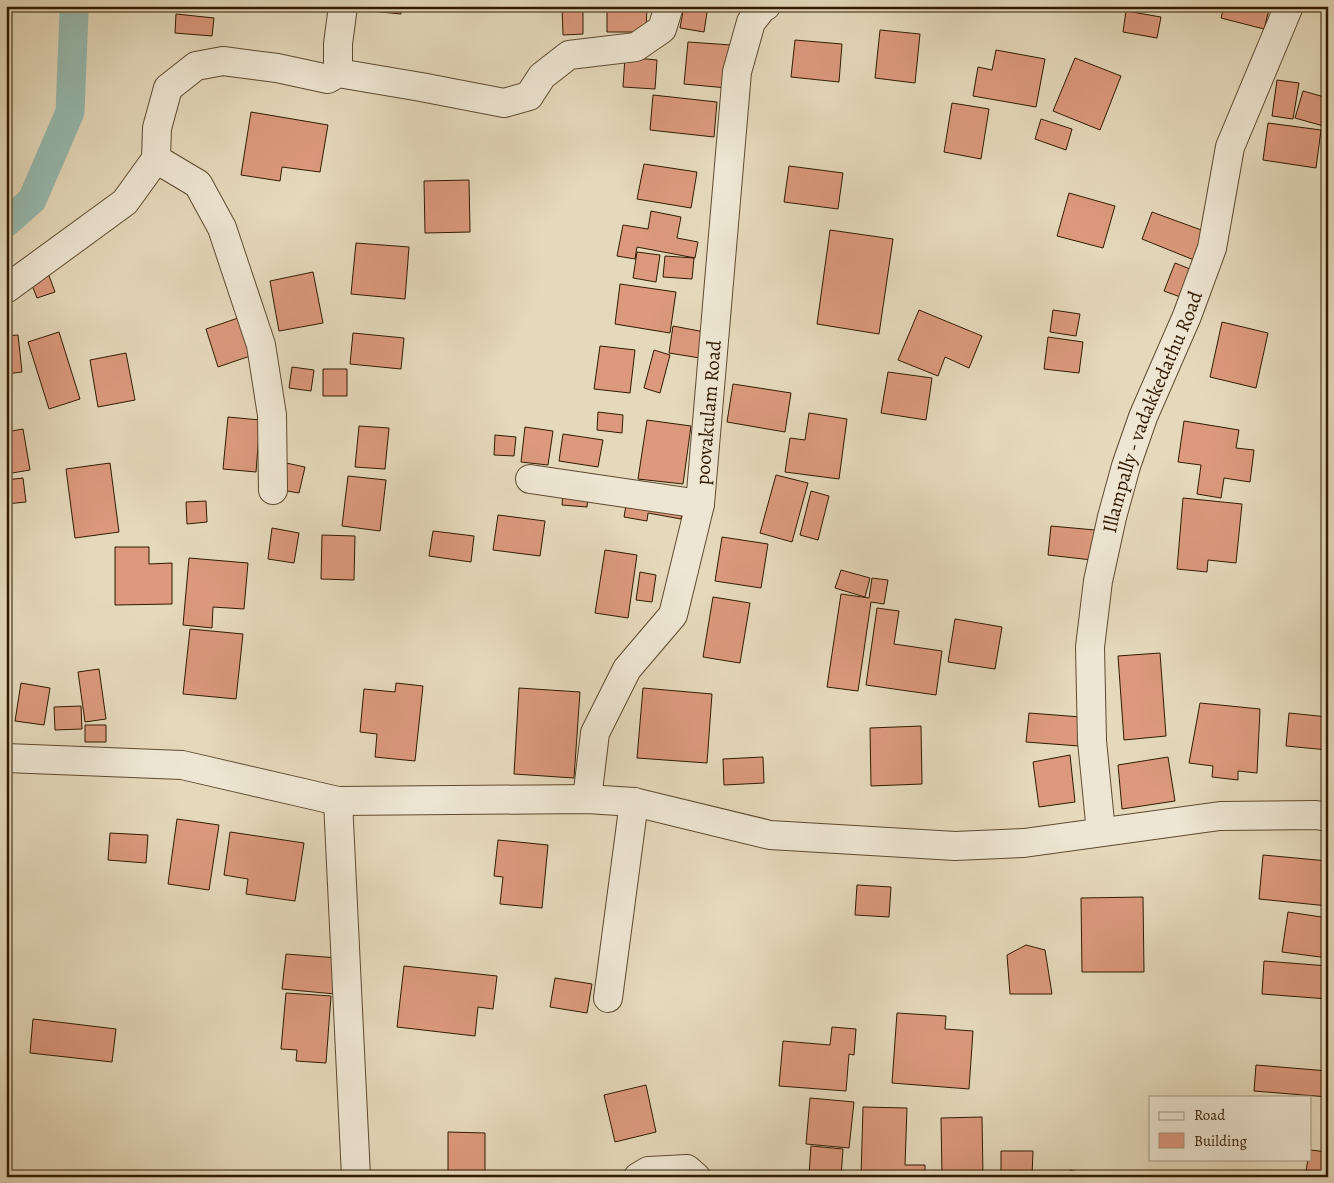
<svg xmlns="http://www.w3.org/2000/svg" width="1334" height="1183" viewBox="0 0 1334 1183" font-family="Alegreya,serif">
  <rect width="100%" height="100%" fill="#e5d9bb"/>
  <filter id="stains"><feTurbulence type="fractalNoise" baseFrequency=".004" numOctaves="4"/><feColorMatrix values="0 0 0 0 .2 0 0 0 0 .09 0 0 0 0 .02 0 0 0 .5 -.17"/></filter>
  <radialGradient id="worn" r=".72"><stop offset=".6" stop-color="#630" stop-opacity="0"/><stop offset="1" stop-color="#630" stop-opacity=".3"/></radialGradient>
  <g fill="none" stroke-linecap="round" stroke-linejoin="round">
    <path stroke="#96bab0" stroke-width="29" d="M6,223L32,200L70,112L74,13L72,6"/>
  </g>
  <path fill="#dc997d" stroke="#301b00" d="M361,6H401V14L360,10Z
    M562,6H583V34L563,35Z
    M607,6H647L646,32H607Z
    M684,6H708L704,32L680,28Z
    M1224,6H1270L1264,29L1221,18Z
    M1126,11L1161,17L1157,38L1123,32Z
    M176,14L214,18L212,36L175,33Z
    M880,30L920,34L915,83L875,78Z
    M795,40L842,44L839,82L791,77Z
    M688,42L731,45L727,88L684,84Z
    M996,50L1045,59L1036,107L973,96L978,67L992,70Z
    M625,57L657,60L655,89L623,87Z
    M1075,58L1121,76L1100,130L1053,111Z
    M1277,80L1299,83L1293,119L1272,116Z
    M1303,91L1328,98L1327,127L1295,118Z
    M653,95L717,102L714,137L650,130Z
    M952,103L989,109L981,159L944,152Z
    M251,112L328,125L320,172L282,167L280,181L241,175Z
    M1041,119L1072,129L1066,150L1035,139Z
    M1268,123L1321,130L1316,168L1263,160Z
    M644,164L697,172L691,208L637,199Z
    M789,166L843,173L838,209L784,202Z
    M469,180L470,232L425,233L424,181Z
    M1069,193L1115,206L1103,248L1057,236Z
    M651,211L681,217L677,238L698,242L695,258L637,247L635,259L617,256L623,225L648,229Z
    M1152,212L1204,231L1194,260L1142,239Z
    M1328,212V244H1324L1323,213Z
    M830,230L893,239L879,334L817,324Z
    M356,243L409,247L405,299L351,294Z
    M637,252L660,255L656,282L633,278Z
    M665,256L694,258L692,279L663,277Z
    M1175,263L1205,275L1194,302L1164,291Z
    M313,272L323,323L279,331L270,281Z
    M48,273L55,292L37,298L30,280Z
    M620,284L676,292L670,333L615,324Z
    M919,310L982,336L969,368L945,357L938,376L898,360Z
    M1053,310L1080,314L1076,336L1050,332Z
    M241,317L253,355L218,367L206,329Z
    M1222,322L1268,333L1256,388L1210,377Z
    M673,326L705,332L700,358L669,353Z
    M59,332L80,399L49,409L28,342Z
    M353,333L404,338L401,369L350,364Z
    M18,335L22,372L6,374V336Z
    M1048,337L1083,342L1079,373L1044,369Z
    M600,346L635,350L630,393L594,389Z
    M654,350L670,355L660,393L644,388Z
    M126,353L135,400L98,407L90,360Z
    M292,367L314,370L311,391L289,388Z
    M323,369H347V396H323Z
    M888,372L932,378L926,420L881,413Z
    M733,384L791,393L785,432L727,422Z
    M598,412L623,415L622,433L597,430Z
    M809,413L847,419L839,479L785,472L790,438L805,440Z
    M228,417L260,420L256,472L223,469Z
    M647,420L691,426L683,484L638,479Z
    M1184,421L1239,430L1236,448L1254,450L1250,482L1224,478L1221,498L1197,494L1201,465L1178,462Z
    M359,426L389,428L385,469L355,467Z
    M525,427L553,431L548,465L521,462Z
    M23,429L30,470L6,474V432Z
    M563,434L603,440L598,467L559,461Z
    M495,435L516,437L514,456L494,455Z
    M110,463L119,532L75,538L66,469Z
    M286,463L305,467L299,493L281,490Z
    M776,475L808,483L792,542L760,533Z
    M348,476L386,480L380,531L342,526Z
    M23,478L26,502L6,504V480Z
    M564,479L589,481L587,507L562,505Z
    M629,488L685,499L681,519L648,513L647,521L624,517Z
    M811,491L829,496L818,540L800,535Z
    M1183,498L1242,504L1236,563L1208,560L1207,572L1177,569Z
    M206,501L207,522L187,524L186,502Z
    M498,515L545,521L540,556L493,550Z
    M1051,526L1095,530L1092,560L1048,555Z
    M272,528L299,533L294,563L268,559Z
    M433,531L474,536L471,562L429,556Z
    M322,535L355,536L354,580L321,579Z
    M722,537L768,544L761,588L715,581Z
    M115,547H149V564L172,563V604L115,605Z
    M605,550L637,555L628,618L595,613Z
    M189,558L248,563L244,609L213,607L212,628L183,625Z
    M841,570L870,578L865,597L835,588Z
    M640,572L656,575L652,602L636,600Z
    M872,578L888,580L884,604L871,602L858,691L827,687L841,594L869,598Z
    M713,597L750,603L740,663L703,657Z
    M877,608L899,611L894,644L942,651L936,695L866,685Z
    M955,619L1002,627L995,669L948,662Z
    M190,629L243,634L236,699L183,694Z
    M1160,653L1166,736L1124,740L1118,656Z
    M99,669L106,719L85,722L78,672Z
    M21,683L50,688L44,725L15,721Z
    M396,683L423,686L415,761L375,757L377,734L360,732L364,689L395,692Z
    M519,688L580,692L574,778L514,774Z
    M643,688L712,694L707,763L637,758Z
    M1200,703L1260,709L1257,773L1238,771V780L1212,777L1213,766L1189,763Z
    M81,706L82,729L55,730L54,707Z
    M1029,713L1081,717L1079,746L1026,742Z
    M1289,713L1328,717V750L1286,746Z
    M85,725H106V742H85Z
    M921,726L922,784L871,786L870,728Z
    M1070,755L1075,802L1039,807L1033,762Z
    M763,757L764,783L724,785L723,759Z
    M1168,757L1175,801L1122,809L1118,765Z
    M177,819L219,825L209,890L168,884Z
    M230,832L304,843L295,901L246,894L248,879L224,875Z
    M110,833L148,835L146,863L108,860Z
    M498,840L548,845L542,908L500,904L503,877L494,876Z
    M1263,855L1328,861V906L1259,899Z
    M857,885L891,887L889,917L855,915Z
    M1143,897L1144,972H1082L1081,898Z
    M1288,912L1328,918V958L1282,952Z
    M1026,945L1045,950L1052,994H1010L1007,955Z
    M286,954L338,958L335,994L282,989Z
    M1264,961L1328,966V999L1262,994Z
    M404,966L497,976L493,1009L478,1007L475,1036L397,1027Z
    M555,978L592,984L587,1013L550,1007Z
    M286,993L331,996L326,1063L296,1061L297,1050L281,1049Z
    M897,1013L946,1016L945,1029L973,1031L969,1089L892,1083Z
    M33,1019L116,1029L112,1062L30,1053Z
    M832,1027L856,1029L854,1055L849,1054L846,1091L779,1086L783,1041L830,1045Z
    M1256,1065L1328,1071V1097L1254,1091Z
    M646,1085L656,1132L615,1142L604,1095Z
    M810,1098L854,1102L849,1148L806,1144Z
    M863,1107L907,1108L905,1165H925V1177H861Z
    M982,1117L983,1177H942L941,1118Z
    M448,1132L485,1133V1177H448Z
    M811,1146L843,1149L841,1177L809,1175Z
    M1310,1150L1328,1152V1174L1306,1171L1308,1159H1310Z
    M1001,1151H1033L1032,1177H1001Z
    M1070,1170L1101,1177H1068Z"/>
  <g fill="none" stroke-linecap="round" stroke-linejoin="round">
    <g stroke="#5d4a2f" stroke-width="30">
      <g id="minor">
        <path d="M338,73L421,87L504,103L529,96L542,76L569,55L636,47L662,29L669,6"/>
        <path d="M156,159L198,184L222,228L261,345L272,415L273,490"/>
        <path d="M6,289L125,202L156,159L157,128L168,88L196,66L223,61L277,68L328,79L338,73V44L343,6"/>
        <path d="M530,479L700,504"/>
        <path d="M6,758L182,765L338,801L587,799L634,802L770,835L955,846L1024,843L1220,816L1316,815L1328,817"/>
        <path id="s1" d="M587,799L595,733L627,669L673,615L700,504L737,72L751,22L764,6H766"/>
        <path d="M338,801L356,1177"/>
        <path id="s2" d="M1101,832L1092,741L1090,647L1098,581L1112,517L1126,466L1143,417L1187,316L1212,248L1230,147L1289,6"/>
        <path d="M608,998L634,802"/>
        <path d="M638,1177L648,1171L687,1169L696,1177"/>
      </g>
    </g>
    <use href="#minor" stroke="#eee6d3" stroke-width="28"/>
  </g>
  <g text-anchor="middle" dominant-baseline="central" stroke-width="5" stroke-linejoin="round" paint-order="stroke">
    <g font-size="20" fill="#301b00" stroke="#eee6d3">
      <text stroke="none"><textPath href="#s1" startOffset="415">poovakulam Road</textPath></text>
      <text stroke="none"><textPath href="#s2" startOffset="430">Illampally - vadakkedathu Road</textPath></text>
    </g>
  </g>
  <rect width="1334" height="1183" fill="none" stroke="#e5d9bb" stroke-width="25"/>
  <rect x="8" y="8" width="1319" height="1168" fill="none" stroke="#301b00" stroke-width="2.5"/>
  <rect x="12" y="12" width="1309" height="1158" fill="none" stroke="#301b00"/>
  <rect x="1149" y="1096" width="162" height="65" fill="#eee6d3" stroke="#a2957f"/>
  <rect x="1159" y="1112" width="25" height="8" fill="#eee6d3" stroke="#a2957f"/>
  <text x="1194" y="1120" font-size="15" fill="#301b00">Road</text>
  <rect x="1159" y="1133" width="25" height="15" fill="#dc997d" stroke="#a2957f"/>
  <text x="1194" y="1146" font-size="15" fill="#301b00">Building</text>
  <rect width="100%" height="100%" filter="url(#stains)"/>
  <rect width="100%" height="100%" fill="url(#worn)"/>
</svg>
